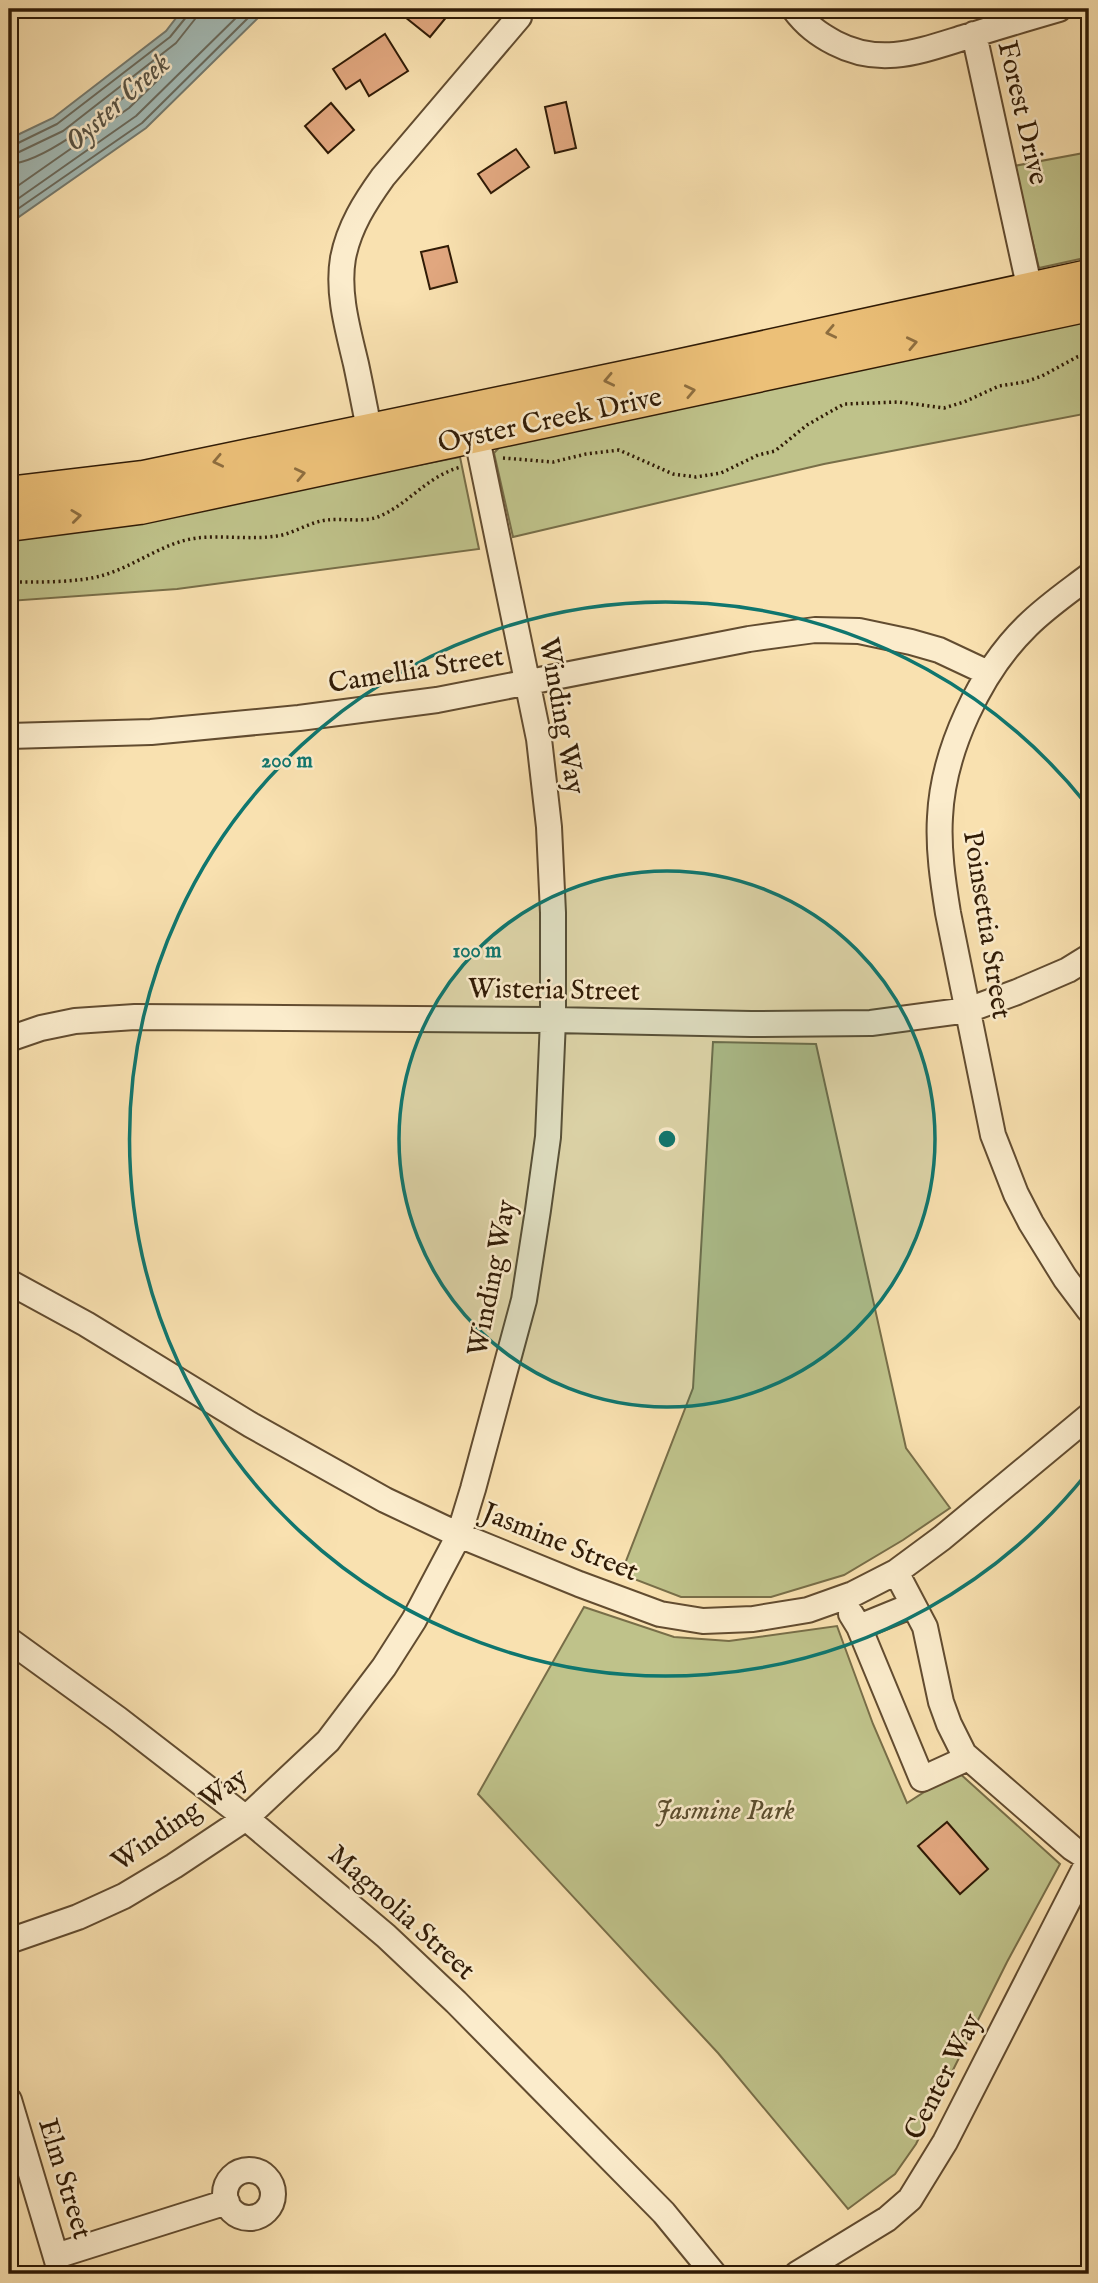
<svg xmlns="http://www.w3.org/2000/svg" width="1098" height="2283" viewBox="0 0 1098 2283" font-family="'IM FELL English',serif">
  <rect width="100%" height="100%" fill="#f9e1b0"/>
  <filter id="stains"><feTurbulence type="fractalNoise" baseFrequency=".00286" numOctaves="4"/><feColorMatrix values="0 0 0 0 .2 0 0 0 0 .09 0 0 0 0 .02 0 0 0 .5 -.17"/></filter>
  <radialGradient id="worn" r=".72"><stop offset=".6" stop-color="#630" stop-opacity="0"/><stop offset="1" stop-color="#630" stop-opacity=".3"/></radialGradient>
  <path fill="#bfc28a" stroke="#786e48" stroke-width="2" d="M1089,152V257L1039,268L1014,166Z
    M1089,315V413L824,464L513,537L494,453L505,441Z
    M460,457L479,549L177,589L9,601V536L356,477Z
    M713,1042L816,1044L906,1448L950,1508L903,1540L844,1575L771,1597H681L621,1574L693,1388Z
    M584,1607L674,1637L729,1641L837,1626L873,1724L907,1803L957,1771L1060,1864L1007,1962L916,2144L895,2174L848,2209L718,2053L478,1794Z"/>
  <path fill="#a3bbb7" stroke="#757b70" stroke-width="2" d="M183,9H267L146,128L13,221L9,222V139L53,118L166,31Z"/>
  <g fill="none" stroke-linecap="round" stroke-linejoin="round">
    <path stroke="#6a6b5e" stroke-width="2" d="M9,145H14L57,124L170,37L187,16L188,9
      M9,154L17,153L63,131L176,43L195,19L197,9
      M9,164C49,163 123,97 156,72L161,73V77L129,108L9,192
      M9,205L136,116L245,9
      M9,215L142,123L257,9"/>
  </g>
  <path fill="#e1a77f" stroke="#301b06" stroke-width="2" d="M395,9H453L430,37Z
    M385,34L408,71L369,96L360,80L346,89L333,69Z
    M566,102L576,148L555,153L545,107Z
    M331,103L354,130L328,153L305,126Z
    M516,149L529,167L491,193L478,174Z
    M448,246L457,282L430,289L421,252Z
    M947,1822L988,1869L960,1894L918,1846Z"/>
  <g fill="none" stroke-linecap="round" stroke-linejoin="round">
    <g stroke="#624c30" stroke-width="28">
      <path id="minor" d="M794,9C806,25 818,34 835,43C881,67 920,51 966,37C997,27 1028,18 1059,9
        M974,34L1033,304
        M373,448C367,420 362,392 356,364C348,330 337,293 343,258C349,227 365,202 383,177L519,17
        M1089,576C1068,592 1046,607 1027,626C980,672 943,751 940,817C938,849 943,882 948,913L993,1135L1016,1194L1031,1223L1065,1278L1089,1310
        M9,736L151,732L299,718L437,700L749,639L815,630L859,631L911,642L939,650L988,673
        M9,1039L41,1028L75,1021L135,1017L553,1020L751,1024L871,1023L968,1010L1017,992L1068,970L1089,957
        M9,1282L86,1324L251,1425L385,1500L459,1535L579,1584L660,1614L703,1621L753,1619L808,1610L853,1594L896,1572L942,1538L1089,1416
        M896,1572L925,1627L941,1702L949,1724L964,1754L1072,1848L1089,1859
        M851,1614L859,1627L913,1605
        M859,1627L922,1779L968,1758
        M9,1640L118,1719L246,1818L386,1936L456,2002L664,2213L714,2274
        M9,1941L78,1917L124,1896L174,1866L246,1818L328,1741L384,1667L414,1620L459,1535L473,1489L524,1300L538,1210L548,1137L553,1020V913L549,827L539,739L473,419
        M9,2100L61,2274
        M225 2194a24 24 0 1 1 48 0a24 24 0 1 1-48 0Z
        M56,2256L227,2202
        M797,2274L887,2219L910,2199L945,2142L1089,1860"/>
    </g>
    <g stroke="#301b06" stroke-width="35">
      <path id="major" d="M9,493L144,477L668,368L1089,276
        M9,525L140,508L1089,305"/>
    </g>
    <path stroke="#301b06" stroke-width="3.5" stroke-dasharray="2 3.5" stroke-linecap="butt" d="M503,458L553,462L586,454L619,450L673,474L696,477L721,473L758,455L775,451L807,425L844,404L899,402L944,408L964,402L999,386L1025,382L1042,376L1077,357L1089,354
      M9,582C37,582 78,583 104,575C135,566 164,542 197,538C223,535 251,540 277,536C293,534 309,522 327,520C343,518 365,523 380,516C410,503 427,476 461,467"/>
    <use href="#minor" stroke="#fbeccc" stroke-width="24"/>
    <use href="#major" stroke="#ecc078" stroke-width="32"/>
  </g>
  <defs><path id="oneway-chevron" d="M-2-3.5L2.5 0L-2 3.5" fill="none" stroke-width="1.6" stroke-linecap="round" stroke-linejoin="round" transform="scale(1.75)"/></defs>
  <g stroke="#8e6e3f">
    <use href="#oneway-chevron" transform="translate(831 332) rotate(168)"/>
    <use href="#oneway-chevron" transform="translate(912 343) rotate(-12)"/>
    <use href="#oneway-chevron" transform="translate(609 380) rotate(168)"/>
    <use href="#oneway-chevron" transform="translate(690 391) rotate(-12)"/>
    <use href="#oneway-chevron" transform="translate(218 461) rotate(168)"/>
    <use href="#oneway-chevron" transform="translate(300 474) rotate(-12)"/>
    <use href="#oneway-chevron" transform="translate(76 516) rotate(-7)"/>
  </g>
  <circle cx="667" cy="1139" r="268" fill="#0f766e" fill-opacity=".12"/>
  <g fill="none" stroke="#0f766e" stroke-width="3.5">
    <circle cx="667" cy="1139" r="268"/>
    <path d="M1087 1473A537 537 0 1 1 1087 805"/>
  </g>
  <g text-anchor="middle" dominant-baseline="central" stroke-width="5" stroke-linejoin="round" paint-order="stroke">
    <g font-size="28" fill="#301b06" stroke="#fbeccc">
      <text transform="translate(1022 113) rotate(77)">Forest Drive</text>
      <text transform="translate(550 421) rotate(-12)">Oyster Creek Drive</text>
      <text transform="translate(416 671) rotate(-9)">Camellia Street</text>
      <text transform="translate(561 716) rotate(80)">Winding Way</text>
      <text transform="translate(986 925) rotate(81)">Poinsettia Street</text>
      <text transform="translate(554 991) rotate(1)">Wisteria Street</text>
      <text transform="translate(493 1278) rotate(-79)">Winding Way</text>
      <text transform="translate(560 1543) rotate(22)">Jasmine Street</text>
      <text transform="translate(180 1820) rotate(-35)">Winding Way</text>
      <text transform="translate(401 1913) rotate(42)">Magnolia Street</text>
      <text transform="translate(944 2077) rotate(-63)">Center Way</text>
      <text transform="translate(64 2179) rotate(73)">Elm Street</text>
    </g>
    <g font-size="28" font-style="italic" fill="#5b4d2e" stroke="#fbeccc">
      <text x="725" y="1811">Jasmine Park</text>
    </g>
    <g font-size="30" font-style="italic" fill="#585344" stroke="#fbeccc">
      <text transform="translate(118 103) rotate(-42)">Oyster Creek</text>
    </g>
  </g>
  <circle cx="667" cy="1139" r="10" fill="#0f766e" stroke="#fbeccc" stroke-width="3.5"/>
  <g font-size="21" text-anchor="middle" font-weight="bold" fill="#0f766e" stroke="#fbeccc" stroke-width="5" stroke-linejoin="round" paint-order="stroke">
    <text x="287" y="767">200 m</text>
    <text x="477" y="957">100 m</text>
  </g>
  <rect width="1098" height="2283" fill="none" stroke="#f9e1b0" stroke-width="35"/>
  <rect x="10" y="10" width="1077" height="2262" fill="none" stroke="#301b06" stroke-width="3.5"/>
  <rect x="18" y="18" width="1063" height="2248" fill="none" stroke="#301b06" stroke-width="2"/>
  <rect width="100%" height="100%" filter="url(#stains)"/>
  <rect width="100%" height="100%" fill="url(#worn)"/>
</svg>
